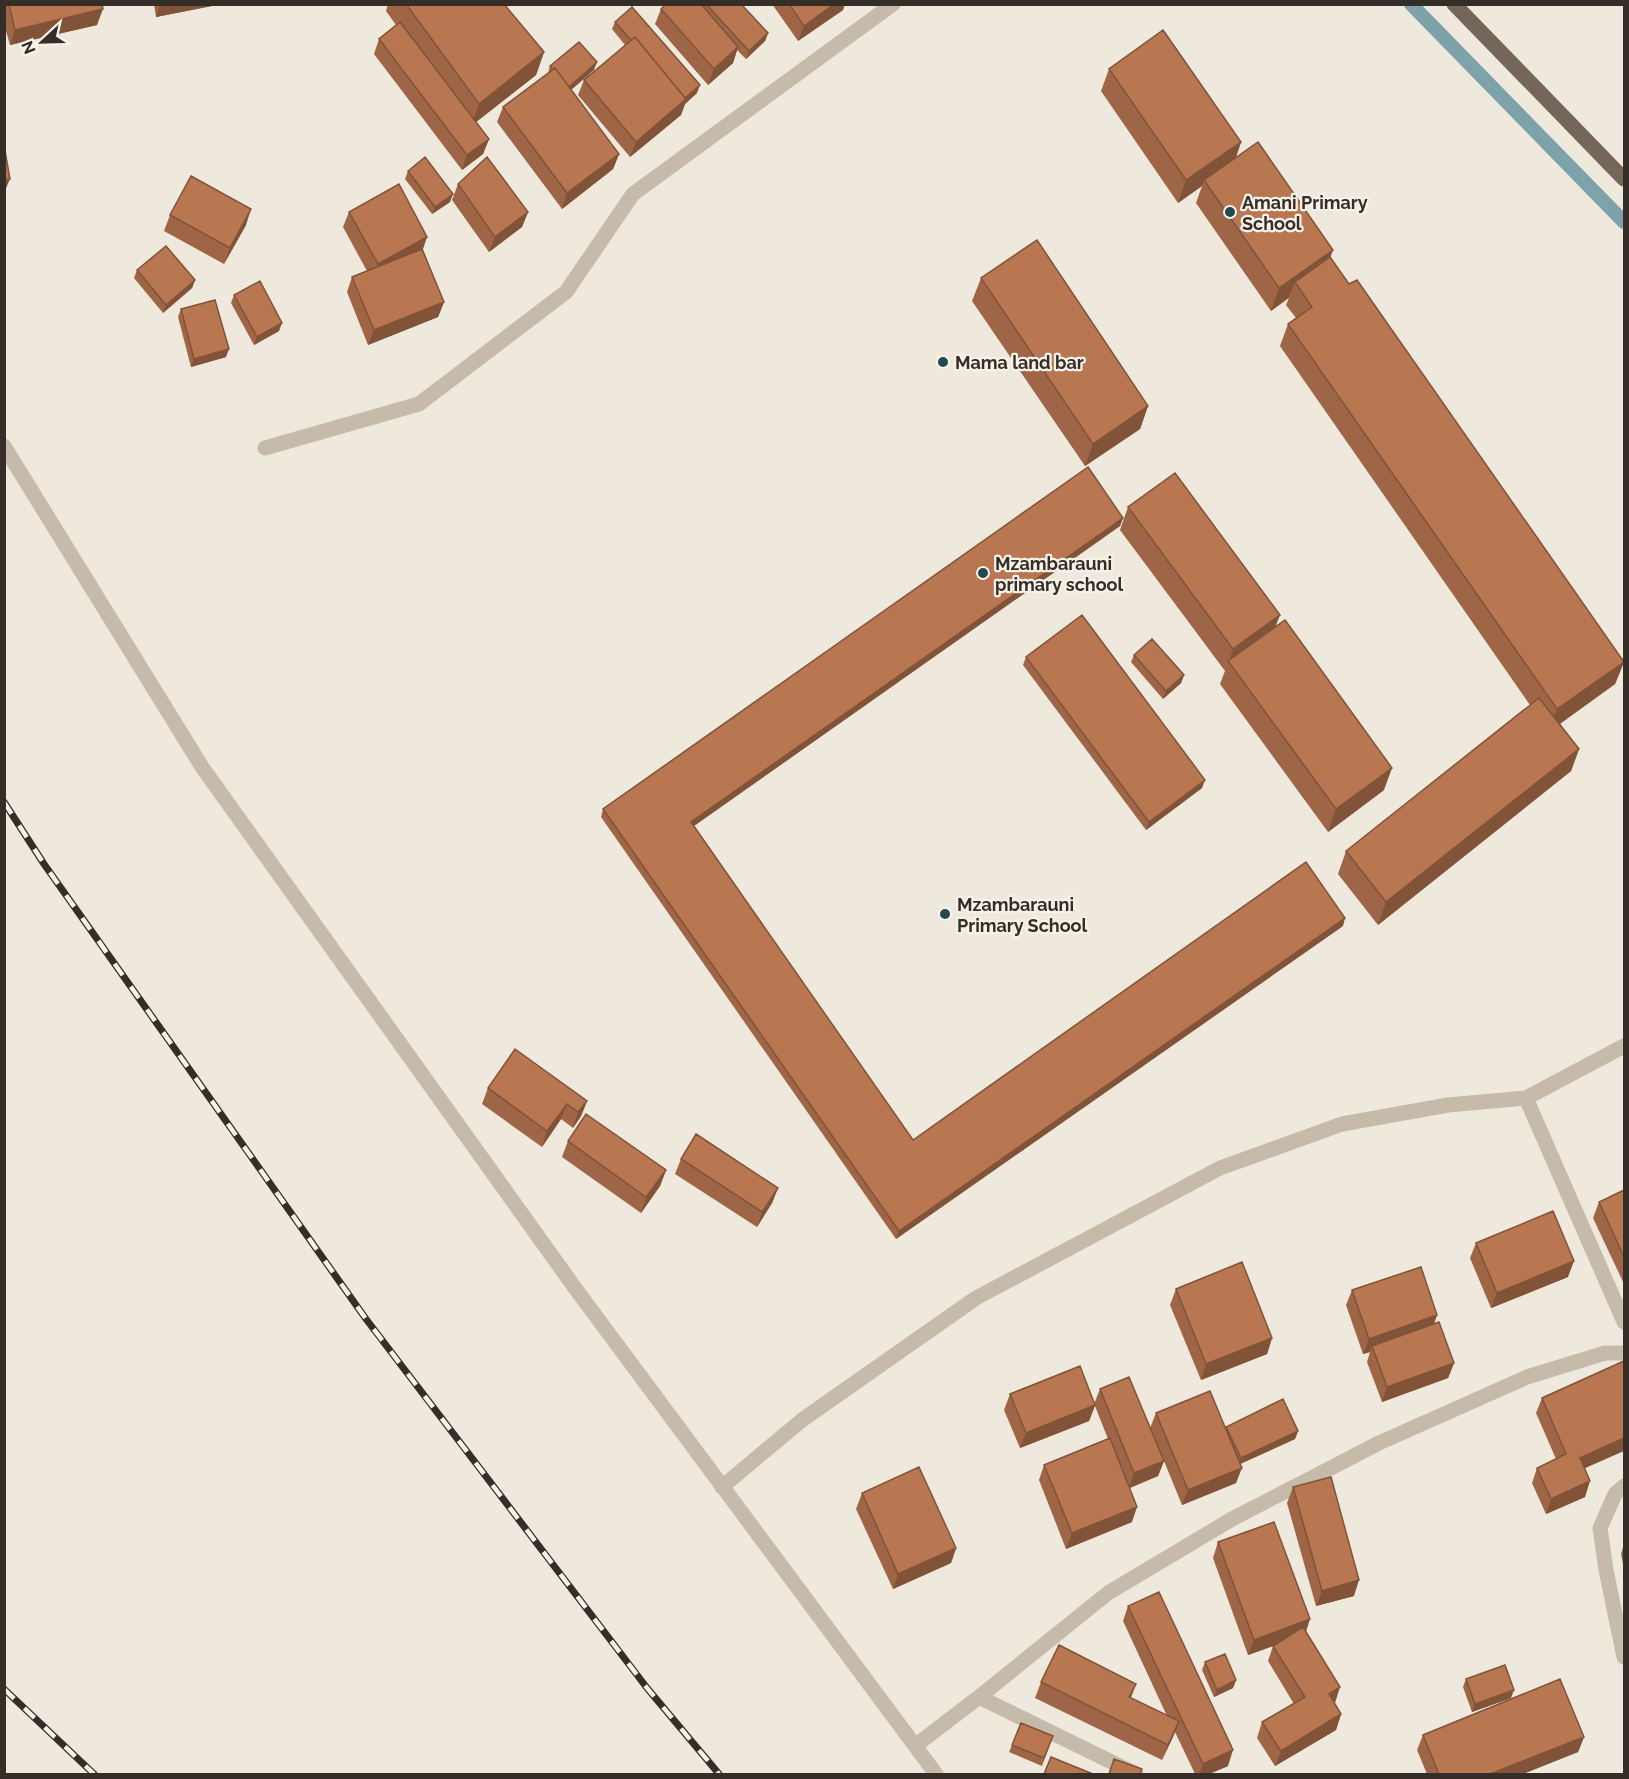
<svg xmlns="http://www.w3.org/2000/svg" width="1629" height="1779" viewBox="0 0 1629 1779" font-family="Raleway,sans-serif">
  <rect width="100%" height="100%" fill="#efe8dc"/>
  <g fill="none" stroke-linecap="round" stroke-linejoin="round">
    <path stroke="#7ea2a9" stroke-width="14" d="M1411,4L1624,222"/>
    <path stroke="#c6baaa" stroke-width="15" d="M722,1487L802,1420L976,1298L1220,1168L1342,1124L1448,1105L1526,1098L1624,1046"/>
    <path stroke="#c6baaa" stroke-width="15" d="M4,446L202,767L575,1288L936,1774
      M265,448L419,404L566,292L633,194L893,4
      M1526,1098L1624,1322
      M1624,1486L1615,1494L1600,1528L1606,1570L1624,1657
      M979,1697L1136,1774
      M915,1746L979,1697L1108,1593L1232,1519L1379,1443L1527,1377L1605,1353H1624"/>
    <path stroke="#74665b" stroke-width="15" d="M1454,4L1624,179"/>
    <g stroke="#342d28" stroke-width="7">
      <path id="rail" d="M4,802L44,864L366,1319L647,1688L719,1774
        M4,1689L94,1774"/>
    </g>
    <use href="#rail" stroke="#f7f2e8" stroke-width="4.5" stroke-dasharray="14" stroke-linecap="butt"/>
  </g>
  <path fill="#9e6546" d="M4,4H102L97,25L10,45L4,24Z
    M154,4H222L156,17Z
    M388,4H504L544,52L536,75L476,122L489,139L483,154L462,170L374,54L379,39L396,25L386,11Z
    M666,4H741L768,33L765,41L746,59L737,50L733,63L708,85L655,24L661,9Z
    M772,4H845L843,10L798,41Z
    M615,22L697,93L685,104L681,115L630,157L578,95L584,80L625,45L612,29Z
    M550,66L594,70L571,90L619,154L613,169L562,209L497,122L503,107L548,73Z
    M1109,69L1241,142L1236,158L1330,257L1349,284L1624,662L1615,684L1560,724L1579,749L1571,771L1378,925L1338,874L1346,851L1530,705L1280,346L1288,324L1296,318L1286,305L1289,298L1271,311L1196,203L1202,186L1178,203L1101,91Z
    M408,171L450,202L432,214L405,179Z
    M458,184L528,212L522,227L489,252L452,200Z
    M349,212L423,250L444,302L438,317L368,345L347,292L352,277L367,271L343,227Z
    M170,215L246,225L224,264L164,231Z
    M137,270L195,280L192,288L163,313L134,278Z
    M981,278L1148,406L1140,429L1085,466L972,301Z
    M234,295L279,331L254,345L231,303Z
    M181,309L226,357L191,367L178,317Z
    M1128,507L1275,628L1384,790L1328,832L1220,684L1225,671L1120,530Z
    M1123,518L1120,526L694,826L913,1140L1343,926L896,1239L601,817L603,809Z
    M1134,655L1184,675L1181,683L1163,699L1131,662Z
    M1026,657L1202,788L1146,830L1023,665Z
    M488,1088L587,1101L581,1116L573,1128L561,1119L542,1147L482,1104Z
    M568,1141L666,1170L660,1186L641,1213L562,1157Z
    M681,1159L778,1188L772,1203L757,1227L675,1174Z
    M1624,1190V1284L1593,1218L1599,1202Z
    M1476,1243L1568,1277L1491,1308L1470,1258Z
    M1176,1289L1272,1338L1267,1354L1201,1380L1170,1305Z
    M1352,1290L1437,1315L1434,1324L1454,1363L1448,1378L1382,1402L1367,1362L1370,1352L1363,1354L1346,1305Z
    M1100,1389L1150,1428L1156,1413L1225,1428L1226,1427L1298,1431L1295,1439L1240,1464L1236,1483L1182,1505L1164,1461L1158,1476L1130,1488L1132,1522L1066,1549L1039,1480L1044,1465L1108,1439L1095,1406L1089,1421L1020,1448L1004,1410L1010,1394L1094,1404Z
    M1542,1398L1585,1469V1497L1546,1514L1532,1483L1537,1468L1556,1459L1536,1413Z
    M1293,1487L1354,1596L1316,1606L1287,1503Z
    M862,1493L956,1548L951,1563L893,1589L856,1509Z
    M1218,1542L1306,1631L1334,1703L1341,1714L1336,1730L1275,1766L1257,1738L1262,1722L1294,1704L1268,1661L1273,1646L1248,1655L1213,1558Z
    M1624,1544V1569L1621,1554Z
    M1128,1606L1228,1766L1209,1774H1195L1175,1732L1162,1760L1035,1698L1041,1682L1136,1684L1131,1698L1167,1716L1123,1621Z
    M1205,1662L1236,1680L1233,1688L1214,1697L1202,1670Z
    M1466,1679L1511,1698L1472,1712L1463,1687Z
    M1423,1735L1584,1737L1578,1752L1523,1774H1427L1417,1750Z
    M1053,1736L1042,1766L1009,1752L1012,1745Z"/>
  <path fill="#815339" d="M160,4H222L156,17Z
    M834,4H845L843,10L798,41L804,26Z
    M103,9L97,25L10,45L15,30Z
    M768,33L765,41L746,59L749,51Z
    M738,47L733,63L708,85L714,69Z
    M544,52L536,75L471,126L479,104Z
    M597,62L594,70L565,95L568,87Z
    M700,85L697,93L685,104L681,115L630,157L636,142Z
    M489,139L483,154L462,170L467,155Z
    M1241,142L1233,165L1204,180L1202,186L1178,203L1186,180Z
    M619,154L613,169L562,209L567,193Z
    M10,179L4,193V180Z
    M453,194L450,202L432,214L435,207Z
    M251,209L246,225L224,264L230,248Z
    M528,212L522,227L489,252L495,237Z
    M427,237L422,252L372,280L378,264Z
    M1333,250L1325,272L1295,282L1289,297L1271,311L1279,288Z
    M195,280L192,288L163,313L166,305Z
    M444,302L438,317L368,345L374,330Z
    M282,323L279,331L254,345L257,337Z
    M229,349L226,357L191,367L194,359Z
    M1148,406L1140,429L1085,466L1093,444Z
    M1123,518L1120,526L688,830L691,822Z
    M1280,615L1271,638L1229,662L1233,649Z
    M1624,662L1615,684L1548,732L1557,709Z
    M1184,675L1181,683L1163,699L1166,691Z
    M1579,749L1571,771L1378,925L1386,902Z
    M1392,768L1384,790L1328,832L1336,809Z
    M1205,780L1202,788L1146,830L1149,822Z
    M1345,918L1343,926L896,1239L899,1231Z
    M587,1101L581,1116L573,1128L578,1112Z
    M567,1104L561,1119L542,1147L547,1131Z
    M666,1170L660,1186L641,1213L646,1197Z
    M778,1188L772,1203L757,1227L762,1212Z
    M1574,1261L1568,1277L1491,1308L1497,1293Z
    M1437,1315L1431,1331L1372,1346L1370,1352L1363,1354L1369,1339Z
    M1272,1338L1267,1354L1201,1380L1206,1364Z
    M1454,1363L1448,1378L1382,1402L1387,1387Z
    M1095,1405L1089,1421L1020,1448L1026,1433Z
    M1298,1431L1295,1439L1238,1465L1241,1458Z
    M1624,1438V1451L1574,1473L1580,1458Z
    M1164,1461L1158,1476L1129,1488L1134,1473Z
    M1242,1468L1236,1483L1182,1505L1188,1490Z
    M1590,1481L1585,1497L1546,1514L1551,1499Z
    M1137,1507L1132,1522L1066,1549L1072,1533Z
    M956,1548L951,1563L893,1589L898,1574Z
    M1359,1580L1354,1596L1316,1606L1322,1591Z
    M1310,1619L1305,1635L1248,1655L1254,1640Z
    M1236,1680L1233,1688L1214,1697L1217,1690Z
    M1340,1687L1335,1703L1329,1694Z
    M1514,1690L1511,1698L1472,1712L1475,1704Z
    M1341,1714L1336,1730L1275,1766L1281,1751Z
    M1179,1721L1173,1737L1162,1760L1168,1745Z
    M1584,1737L1578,1752L1523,1774H1490Z
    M1233,1750L1228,1766L1209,1774H1199L1203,1764Z"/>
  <path fill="#b87651" stroke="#815339" stroke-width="1.5" d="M9,4H102L103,9L15,30Z
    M406,4H504L544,52L479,104Z
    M666,4H701L738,47L714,69L661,9Z
    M706,4H741L768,33L749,51Z
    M789,4H834L804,26Z
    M632,7L700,85L685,98L635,37L631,40L615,22Z
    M400,22L489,139L467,155L379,39Z
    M1163,30L1241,142L1186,180L1109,69Z
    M635,37L686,99L636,142L584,80Z
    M579,42L597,62L569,87L555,68L553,69L550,66Z
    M555,68L619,154L567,193L503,107Z
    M1258,142L1333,250L1279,288L1204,180Z
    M4,145L10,179L4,180Z
    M425,157L453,194L435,207L408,171Z
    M487,157L528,212L495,237L458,184Z
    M191,176L251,209L230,248L170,215Z
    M399,184L427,237L378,264L349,212Z
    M1037,240L1148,406L1093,444L981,278Z
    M166,246L195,280L166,305L137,270Z
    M422,249L444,302L374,330L352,277Z
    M1330,257L1349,284L1357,280L1624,662L1557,709L1288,324L1312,307L1295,282Z
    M260,281L282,323L257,337L234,295Z
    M215,300L229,349L194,359L181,309Z
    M1088,467L1123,518L691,822L913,1140L1306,862L1345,918L899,1231L603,809Z
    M1175,473L1280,615L1233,649L1128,507Z
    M1082,615L1205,780L1149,822L1026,657Z
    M1285,620L1392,768L1336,809L1228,661Z
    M1152,639L1184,675L1166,691L1134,655Z
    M1539,698L1579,749L1386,902L1346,851Z
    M515,1049L587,1101L578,1112L567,1104L547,1131L488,1088Z
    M586,1114L666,1170L646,1197L568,1141Z
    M696,1134L778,1188L762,1212L681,1159Z
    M1624,1190V1257L1599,1202Z
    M1553,1211L1574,1261L1497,1293L1476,1243Z
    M1242,1262L1272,1338L1206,1364L1176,1289Z
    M1421,1267L1437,1315L1369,1339L1352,1290Z
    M1439,1322L1454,1363L1387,1387L1372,1346Z
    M1624,1361V1438L1580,1458L1590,1481L1551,1499L1537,1468L1566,1454L1542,1398Z
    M1080,1366L1095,1405L1026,1433L1010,1394Z
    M1129,1377L1164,1461L1134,1473L1100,1389Z
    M1210,1391L1242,1468L1188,1490L1156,1413Z
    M1283,1399L1298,1431L1241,1458L1226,1427Z
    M1110,1438L1137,1507L1072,1533L1044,1465Z
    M919,1467L956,1548L898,1574L862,1493Z
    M1331,1477L1359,1580L1322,1591L1293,1487Z
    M1274,1522L1310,1619L1254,1640L1218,1542Z
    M1159,1592L1233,1750L1203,1764L1128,1606Z
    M1303,1627L1340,1687L1329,1694L1341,1714L1281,1751L1262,1722L1305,1697L1273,1646Z
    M1059,1645L1136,1684L1129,1697L1179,1721L1168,1745L1041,1682Z
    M1225,1654L1236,1680L1217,1690L1205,1662Z
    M1505,1665L1514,1690L1475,1704L1466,1679Z
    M1560,1679L1584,1737L1490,1774H1439L1423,1735Z
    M1021,1723L1053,1736L1044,1758L1012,1745Z
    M1051,1757L1093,1774H1044Z
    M1114,1759L1142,1769L1140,1774H1109Z"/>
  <g fill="#234851" stroke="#f7f2e8" stroke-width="2">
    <circle cx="1230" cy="212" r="6"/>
    <circle cx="943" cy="362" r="6"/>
    <circle cx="983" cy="573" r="6"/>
    <circle cx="945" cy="914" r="6"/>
  </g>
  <g text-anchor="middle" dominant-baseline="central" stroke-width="4.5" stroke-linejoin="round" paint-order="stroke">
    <g font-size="18" font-weight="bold" fill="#342d28" stroke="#f7f2e8" text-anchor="start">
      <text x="1242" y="202">Amani Primary<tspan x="1242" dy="21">School</tspan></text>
      <text x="955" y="362">Mama land bar</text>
      <text x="995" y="563">Mzambarauni<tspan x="995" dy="21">primary school</tspan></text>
      <text x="957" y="904">Mzambarauni<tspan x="957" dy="21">Primary School</tspan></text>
    </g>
  </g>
  <rect width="1629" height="1779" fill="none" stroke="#342d28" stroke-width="12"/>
  <g transform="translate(42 42) rotate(248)" stroke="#f7f2e8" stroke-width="4.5" paint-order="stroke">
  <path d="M0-4.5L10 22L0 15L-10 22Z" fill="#342d28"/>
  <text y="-9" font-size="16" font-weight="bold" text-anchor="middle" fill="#342d28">N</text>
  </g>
</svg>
